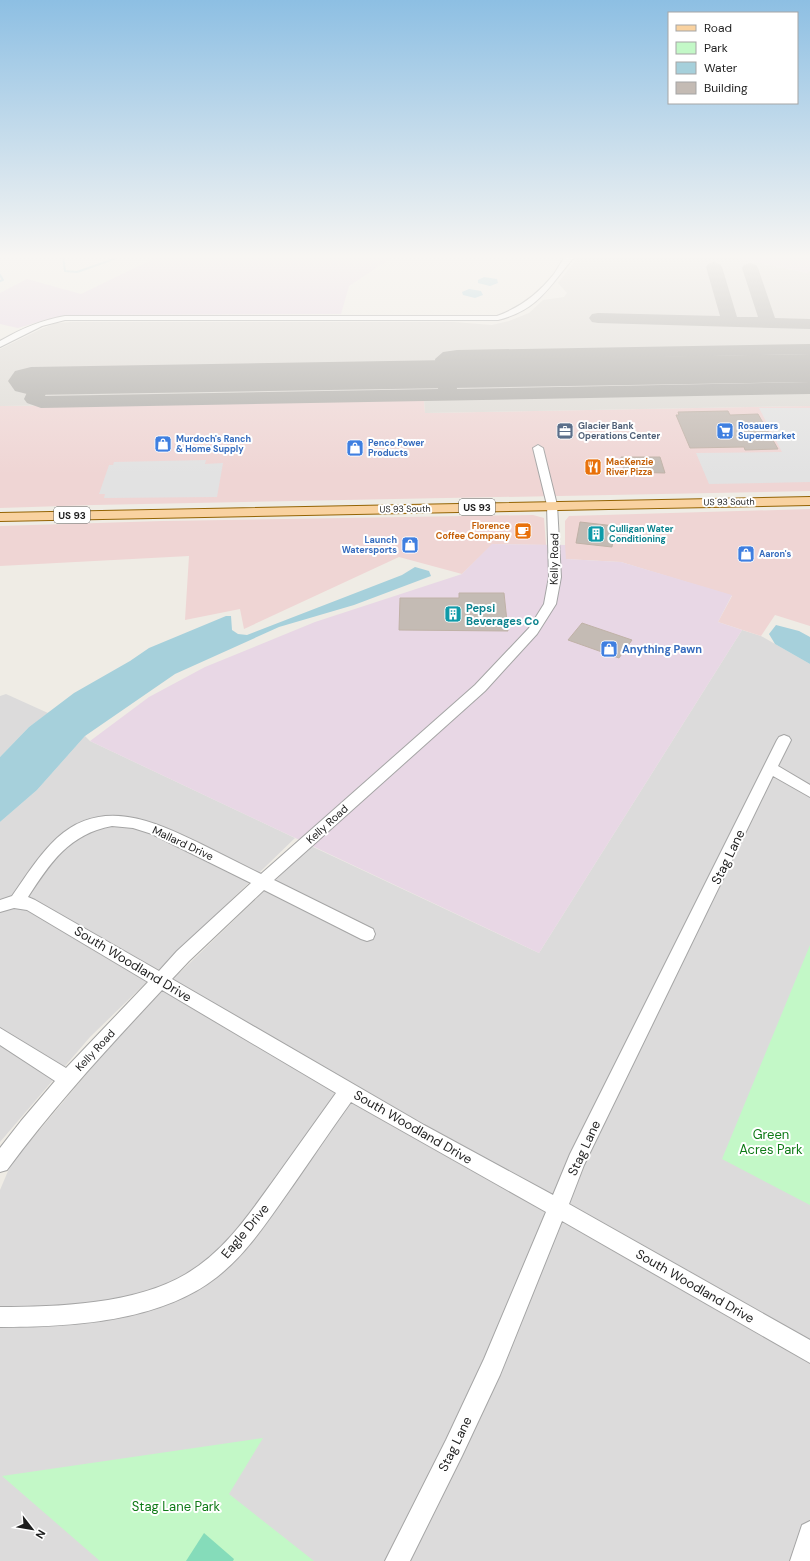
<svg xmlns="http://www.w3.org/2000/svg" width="810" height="1561" viewBox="0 0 810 1561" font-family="'DM Sans',sans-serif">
  <rect width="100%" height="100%" fill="#efece5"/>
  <path fill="#dcdbdb" d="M742,630L761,636L810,664V1561H0V1190L11,1164L136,1015L311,846L539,953Z
    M6,694L48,713L29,727L0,757V696Z
    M85,736L90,741L295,838L90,1037L0,1142V822L37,790Z"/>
  <path fill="#efd5d4" d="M424,400L425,413L810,406V491L94,505L0,508V406Z
    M810,509V626L775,615L761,636L718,622L732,596L621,562L565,559V521L569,516Z
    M533,515L544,518L546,545L493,544L462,574L399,557L244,629L240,609L185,620L189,556L0,566V526L162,521Z"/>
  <path fill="#e8d7e5" d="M159,256H394L349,286L341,314L76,315L45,320L18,328L0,324V293L27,279L81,294Z
    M731,256H810V271L808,273L730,257Z
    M492,544L565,545L566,559L621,562L732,595L718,622L742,630L539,953L90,741L149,697L205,667L315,622L462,574Z"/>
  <path fill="#dedbd6" d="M731,256L730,257L807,273L810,271V406L425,413L424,400L0,406V349L41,329L56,323L72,322H454L492,325L509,321L529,313L543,300L564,297L567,293L558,283L578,257Z"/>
  <path fill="#c3f8c7" d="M810,945V1205L722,1159Z
    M263,1438L229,1494L314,1561H100L2,1476Z"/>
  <path fill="#85dcba" d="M204,1533L234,1559L233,1561H186Z"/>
  <path fill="#e2e2e2" d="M759,408H810V482L709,484L696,453L782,452Z
    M206,460L205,464L223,463L217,497L104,498L105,494H99L109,465H113L114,462Z"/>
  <path fill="#a6d0db" d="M484,277L497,279L498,283L490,286L478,283V280Z
    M469,289L481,291L483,295L475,298L463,295L462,292Z
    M415,567L429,571L431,576L354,605L279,627L175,674L85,736L37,790L0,822V757L29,727L74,693L130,661L149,648L226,616H231L232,630L238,634L247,635L402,575Z
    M776,625L799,631L810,637V664L775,644L769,634Z"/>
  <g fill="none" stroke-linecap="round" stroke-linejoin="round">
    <path stroke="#a6d0db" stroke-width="2" d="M63,256L65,271L77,272L114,259L113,256
      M0,275L3,280L0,281"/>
    <path fill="#aeaca8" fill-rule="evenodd" d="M714,262L720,264L722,267L737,317H758L742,268L744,265L750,263L756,265L758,268L775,318L810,319V329L598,323L592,322L589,318L592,314L598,313L720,316L706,267L708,264Z
      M810,344V354L453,361L457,389L810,382V394L41,408L27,403L24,399L34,377L41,375L48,377L50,381L45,396L438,389L435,359L443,352L457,350Z"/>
    <path fill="#aeaca8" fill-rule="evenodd" d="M810,354V382L31,395L15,391L8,381L15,371L31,367Z"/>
  </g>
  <path fill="#c4bbb4" stroke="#c0b2a7" d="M728,411L730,415L758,414L778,449L745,450L744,447L690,448L676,415H679L678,412Z
    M621,457H660L665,473L624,472Z
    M580,522L615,526L612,547L576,543Z
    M459,593H504L508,631L399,630L400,598H459Z
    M582,623L632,640L619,658L568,640Z"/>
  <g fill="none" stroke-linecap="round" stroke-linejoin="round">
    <g stroke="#a5a5a5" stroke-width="2">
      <path id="minor" d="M566,256H575C550,285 539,310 498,320H65L42,326L0,347V341C21,329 41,320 65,316H497C521,307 538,294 554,274C558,268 561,262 566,256Z
        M538,445L543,448L557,505L561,577L556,604L537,634L485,691L274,880L373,929L375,934L373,939L367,941L361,939L264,890L189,961L172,979L424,1125L553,1195L570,1154L777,740L779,737L784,735L789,737L791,740L778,766L810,785V797L773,776L584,1165L569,1204L810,1340V1363L562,1221L500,1375L462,1456L410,1561H385L446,1440L484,1359L546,1212L351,1102C330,1131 310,1161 289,1191C267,1222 247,1253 217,1277C160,1322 71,1327 0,1327V1307C57,1307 136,1304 186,1274C225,1251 250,1213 276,1177C296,1149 316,1121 336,1093L162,990C108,1048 54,1106 7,1170L0,1172V1148L21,1121L55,1081L0,1045V1028L66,1068L148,982L27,910L14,908L0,912V900L12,896C26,876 39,855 57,838C102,797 154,821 201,844C221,854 241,864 261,874L475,685L529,628L544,604L549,577L547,505L533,448ZM112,826L133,828L152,834L251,883L177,951L159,971L35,900L28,897C50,863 69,834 112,826Z
        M810,1521V1561H790L802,1525Z"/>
    </g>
    <g stroke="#946404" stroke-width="2">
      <path id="major" d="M810,497V505L0,521V513Z"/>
    </g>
    <use href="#minor" fill="#fff" fill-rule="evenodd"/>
    <use href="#major" fill="#f9d2a0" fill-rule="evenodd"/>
  </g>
  <linearGradient id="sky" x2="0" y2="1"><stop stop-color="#8dbfe3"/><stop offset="0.54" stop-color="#f8f6f3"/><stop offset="1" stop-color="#f8f6f3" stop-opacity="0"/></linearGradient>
  <rect width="810" height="475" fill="url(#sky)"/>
  <defs>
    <g id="office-square" transform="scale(0.9)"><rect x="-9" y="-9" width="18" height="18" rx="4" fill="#5c6f8a" stroke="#fff"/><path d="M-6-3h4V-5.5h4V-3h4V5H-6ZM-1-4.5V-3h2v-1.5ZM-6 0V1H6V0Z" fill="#fff"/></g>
    <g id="supermarket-square" transform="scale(0.9)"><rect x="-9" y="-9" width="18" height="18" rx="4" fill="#3f7fe0" stroke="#fff"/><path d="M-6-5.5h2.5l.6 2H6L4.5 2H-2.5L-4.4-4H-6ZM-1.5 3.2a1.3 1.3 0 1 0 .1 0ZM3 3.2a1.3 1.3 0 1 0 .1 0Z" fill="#fff"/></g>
    <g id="shop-square" transform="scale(0.9)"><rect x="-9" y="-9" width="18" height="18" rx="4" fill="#3f7fe0" stroke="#fff"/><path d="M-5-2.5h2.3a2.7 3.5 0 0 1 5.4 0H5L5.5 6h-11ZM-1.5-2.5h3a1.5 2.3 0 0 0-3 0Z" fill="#fff"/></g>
    <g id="restaurant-square" transform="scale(0.9)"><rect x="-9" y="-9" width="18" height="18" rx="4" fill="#e8710a" stroke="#fff"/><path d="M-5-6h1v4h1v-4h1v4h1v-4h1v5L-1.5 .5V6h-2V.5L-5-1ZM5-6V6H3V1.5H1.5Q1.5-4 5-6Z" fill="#fff"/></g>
    <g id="cafe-square" transform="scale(0.9)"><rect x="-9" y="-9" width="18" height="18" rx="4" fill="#e8710a" stroke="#fff"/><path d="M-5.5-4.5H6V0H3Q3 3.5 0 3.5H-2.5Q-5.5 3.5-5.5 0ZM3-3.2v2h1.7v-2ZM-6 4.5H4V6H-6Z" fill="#fff"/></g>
    <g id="building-square" transform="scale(0.9)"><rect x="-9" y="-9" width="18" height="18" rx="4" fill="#0f9aa8" stroke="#fff"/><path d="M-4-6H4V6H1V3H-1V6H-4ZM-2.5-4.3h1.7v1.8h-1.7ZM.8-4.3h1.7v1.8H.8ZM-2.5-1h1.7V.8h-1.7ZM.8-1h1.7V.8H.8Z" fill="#fff"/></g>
  </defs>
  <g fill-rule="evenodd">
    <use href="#office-square" x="565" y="431"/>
    <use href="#supermarket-square" x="725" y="431"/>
    <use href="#shop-square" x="163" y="444"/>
    <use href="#shop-square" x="355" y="448"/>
    <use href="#restaurant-square" x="593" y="467"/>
    <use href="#cafe-square" x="523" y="531"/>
    <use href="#building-square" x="596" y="534"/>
    <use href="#shop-square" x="410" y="545"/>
    <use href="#shop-square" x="746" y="554"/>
    <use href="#building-square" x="453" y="614"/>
    <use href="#shop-square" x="609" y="649"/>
  </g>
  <g text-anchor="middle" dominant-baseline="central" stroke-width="4" stroke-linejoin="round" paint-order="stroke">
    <g font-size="9" font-weight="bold" fill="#4e5e75" stroke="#fff" text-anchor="start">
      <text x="578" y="426">Glacier Bank<tspan x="578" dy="10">Operations Center</tspan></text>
    </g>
    <g font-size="9" font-weight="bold" fill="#366cbe" stroke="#fff" text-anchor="start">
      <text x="738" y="426">Rosauers<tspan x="738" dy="10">Supermarket</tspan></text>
      <text x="176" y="439">Murdoch's Ranch<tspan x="176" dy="10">&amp; Home Supply</tspan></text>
      <text x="368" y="443">Penco Power<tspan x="368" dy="10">Products</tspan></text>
      <text x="397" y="540" text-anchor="end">Launch<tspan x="397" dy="10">Watersports</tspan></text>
      <text x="759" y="554">Aaron's</text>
    </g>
    <g font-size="9" font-weight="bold" fill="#c56008" stroke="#fff" text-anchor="start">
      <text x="606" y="462">MacKenzie<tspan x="606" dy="10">River Pizza</tspan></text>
      <text x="510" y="526" text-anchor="end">Florence<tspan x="510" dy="10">Coffee Company</tspan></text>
    </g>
    <g font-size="9" fill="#1e1e1e" stroke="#fff">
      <text transform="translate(729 502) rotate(-1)">US 93 South</text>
      <text transform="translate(405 509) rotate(-1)">US 93 South</text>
    </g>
    <g font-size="9" font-weight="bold" fill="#0d838f" stroke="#fff" text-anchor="start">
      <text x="609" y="529">Culligan Water<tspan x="609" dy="10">Conditioning</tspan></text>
    </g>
    <g fill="#fff" stroke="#626262" stroke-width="1">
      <rect x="459" y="499" width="36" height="16" rx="3"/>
      <rect x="54" y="507" width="36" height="16" rx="3"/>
    </g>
    <g font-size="10" font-weight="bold" fill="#1e1e1e">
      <text x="477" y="507">US 93</text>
      <text x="72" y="515">US 93</text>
    </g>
    <g font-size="11" fill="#1e1e1e" stroke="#fff">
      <text transform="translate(554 559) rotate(-89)">Kelly Road</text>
      <text transform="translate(327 824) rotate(-42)">Kelly Road</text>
      <text transform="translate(183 843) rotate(25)">Mallard Drive</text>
      <text transform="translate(95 1050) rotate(-47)">Kelly Road</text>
    </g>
    <g font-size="11" font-weight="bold" fill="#0d838f" stroke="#fff" text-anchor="start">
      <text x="466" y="608">Pepsi<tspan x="466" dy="13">Beverages Co</tspan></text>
    </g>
    <g font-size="11" font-weight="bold" fill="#366cbe" stroke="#fff" text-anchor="start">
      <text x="622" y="649">Anything Pawn</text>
    </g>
    <g font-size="13" fill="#1e1e1e" stroke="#fff">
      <text transform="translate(728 857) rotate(-64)">Stag Lane</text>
      <text transform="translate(133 964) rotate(31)">South Woodland Drive</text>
      <text transform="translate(413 1127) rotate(30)">South Woodland Drive</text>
      <text transform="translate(584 1148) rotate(-65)">Stag Lane</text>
      <text transform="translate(245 1231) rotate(-50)">Eagle Drive</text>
      <text transform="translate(695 1286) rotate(30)">South Woodland Drive</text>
      <text transform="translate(455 1444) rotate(-64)">Stag Lane</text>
    </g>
    <g font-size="13" fill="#0f7a17" stroke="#fff">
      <text x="771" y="1134">Green<tspan x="771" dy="15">Acres Park</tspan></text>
      <text x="176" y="1506">Stag Lane Park</text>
    </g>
  </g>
  <rect x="668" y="12" width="130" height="92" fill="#ffffff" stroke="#a5a5a5"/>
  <rect x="676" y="25" width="20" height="6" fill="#f9d2a0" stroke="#a5a5a5"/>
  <text x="704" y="32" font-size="12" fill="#1e1e1e">Road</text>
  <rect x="676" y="42" width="20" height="12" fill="#c3f8c7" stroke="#a5a5a5"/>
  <text x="704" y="52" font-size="12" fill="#1e1e1e">Park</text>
  <rect x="676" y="62" width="20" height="12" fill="#a6d0db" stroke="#a5a5a5"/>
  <text x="704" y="72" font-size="12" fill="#1e1e1e">Water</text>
  <rect x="676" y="82" width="20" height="12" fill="#c4bbb4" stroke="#a5a5a5"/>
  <text x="704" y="92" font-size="12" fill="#1e1e1e">Building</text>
  <g transform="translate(32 1529) rotate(121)" stroke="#ffffff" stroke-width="3" paint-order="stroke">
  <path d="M0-3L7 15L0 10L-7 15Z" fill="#1e1e1e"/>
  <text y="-6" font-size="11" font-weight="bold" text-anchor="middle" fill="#1e1e1e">N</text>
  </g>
</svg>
